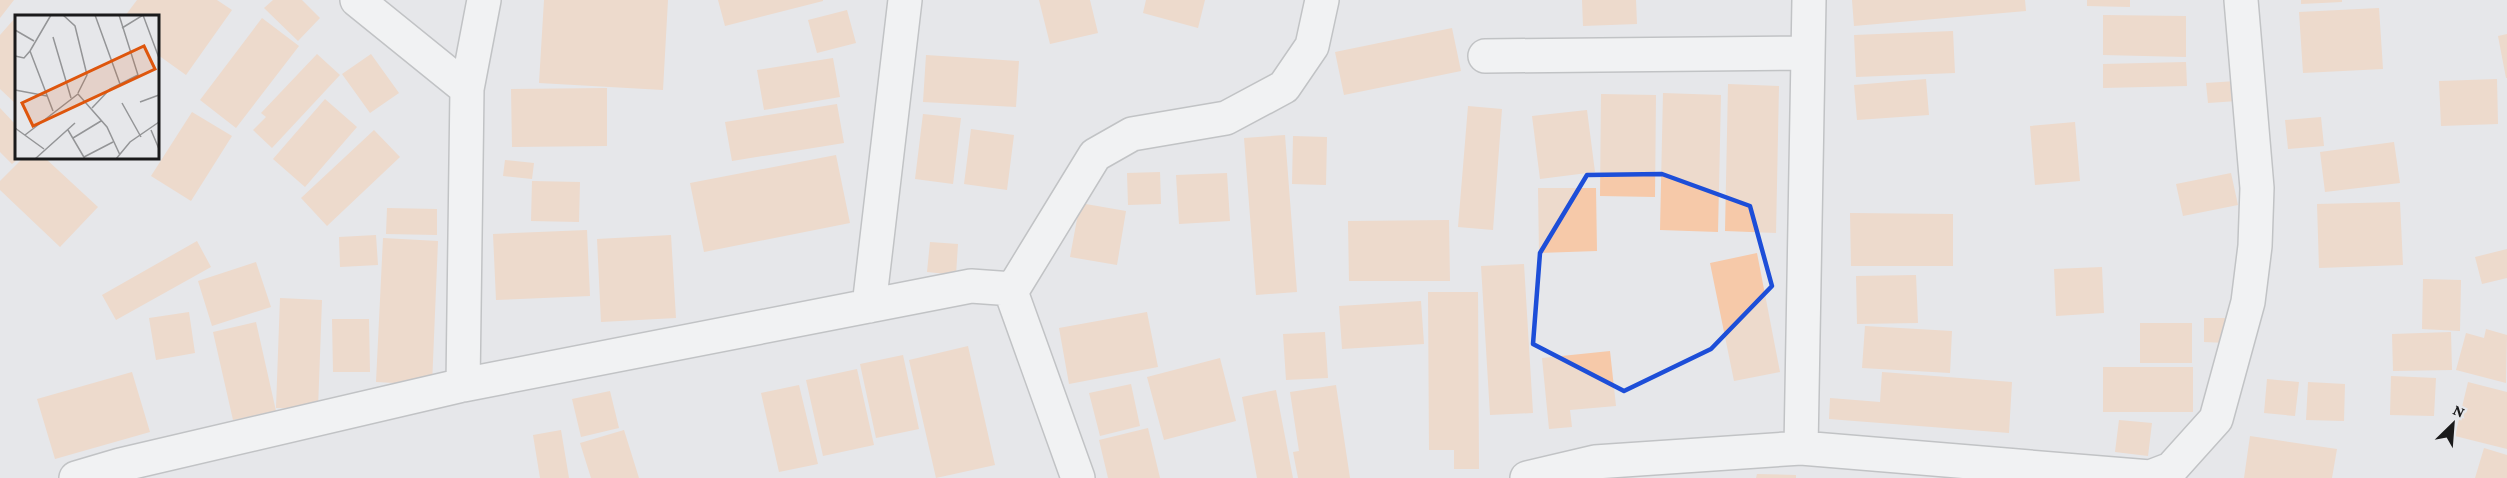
<svg xmlns="http://www.w3.org/2000/svg" width="2507" height="478" viewBox="0 0 2507 478" font-family="'Crimson Pro',serif">
  <rect width="100%" height="100%" fill="#e6e7ea"/>
  <path fill="#f6c9a9" d="M0,0H14L0,18Z
    M137,0H217L232,10L186,75L158,55V16H125Z
    M273,0H302L320,18L298,41L264,8Z
    M544,0H668L663,90L539,83Z
    M718,0H823V1L725,26Z
    M1039,0H1090L1098,33L1050,44Z
    M1146,0H1205L1198,28L1143,13Z
    M1582,0H1636L1637,24L1583,26Z
    M1852,0H2025L2026,11L1854,26Z
    M2087,0H2130V7L2087,6Z
    M2301,0H2342V2L2301,4Z
    M2379,8L2383,69L2303,73L2299,12Z
    M847,10L856,43L817,53L808,20Z
    M2103,15L2186,16V57L2103,55Z
    M15,18L16,19V104L0,89V35Z
    M262,18L299,46L236,128L200,100Z
    M1452,28L1461,71L1344,95L1335,52Z
    M1953,31L1955,73L1856,77L1854,35Z
    M2507,34V78H2506L2498,36Z
    M317,54L340,75L272,148L253,130L266,117L261,113Z
    M371,54L399,93L370,113L342,74Z
    M926,55L1019,61L1016,107L923,102Z
    M833,58L840,97L764,110L757,70Z
    M2186,62L2187,86L2103,88V64Z
    M1926,79L1929,115L1857,120L1854,85Z
    M2497,79L2498,124L2441,126L2439,81Z
    M2236,81L2237,101L2208,103L2206,83Z
    M1728,84L1779,86L1776,233L1725,231Z
    M607,88V146L512,147L511,89Z
    M1663,93L1721,95L1718,232L1660,230Z
    M1601,94L1656,95L1655,197L1600,196Z
    M325,99L357,127L305,187L273,159Z
    M837,104L844,143L732,161L725,122Z
    M1468,106L1502,109L1493,230L1458,227Z
    M0,108L16,125V158H19L12,164L0,152Z
    M1587,110L1595,172L1540,179L1532,116Z
    M192,112L232,136L191,201L151,176Z
    M923,114L961,118L953,184L915,179Z
    M2321,117L2324,146L2288,149L2285,120Z
    M2075,122L2080,181L2035,185L2030,126Z
    M971,129L1014,135L1007,190L964,184Z
    M374,130L400,157L327,226L301,198Z
    M1285,135L1297,292L1256,295L1244,138Z
    M1293,136L1327,137L1326,185L1292,184Z
    M2394,142L2400,183L2325,192L2320,152Z
    M836,155L850,223L704,252L690,183Z
    M23,158H45L98,207L60,247L0,190V181Z
    M505,160L534,163L532,179L503,176Z
    M1160,172L1161,204L1128,205L1127,173Z
    M1227,173L1230,221L1179,224L1176,175Z
    M2231,173L2238,205L2183,216L2176,184Z
    M532,181L580,182L579,222L531,221Z
    M1538,188H1596L1597,251L1539,253Z
    M2400,202L2403,265L2319,268L2317,204Z
    M1080,203L1126,211L1117,265L1070,257Z
    M387,208L437,209V235L386,234Z
    M1850,213L1953,214V266H1851Z
    M1449,220L1450,281H1349L1348,221Z
    M587,230L590,296L496,300L493,234Z
    M376,235L378,265L340,267L339,237Z
    M671,235L676,318L601,322L597,239Z
    M383,238L438,241L432,385L376,382Z
    M197,241L211,267L116,320L102,295Z
    M930,242L958,244L956,275L927,272Z
    M2507,249V278L2482,284L2475,257Z
    M1757,253L1780,372L1734,381L1710,263Z
    M256,262L271,307L212,326L198,281Z
    M1524,264L1533,413L1490,415L1481,266Z
    M2102,267L2104,313L2056,316L2054,269Z
    M1916,275L1918,323L1857,324L1856,276Z
    M2423,279L2461,280L2460,331L2422,329Z
    M1428,292H1478L1479,469H1454V450H1429Z
    M280,298L322,300L318,409L276,408Z
    M1421,301L1424,344L1342,349L1339,306Z
    M189,312L195,353L156,360L149,318Z
    M1147,312L1158,367L1069,384L1059,328Z
    M2204,318H2227L2228,343L2204,342Z
    M332,319H369L370,372H333Z
    M256,322L276,411L233,420L213,332Z
    M2140,323H2192V363H2140Z
    M1865,326L1952,331L1950,373L1862,368Z
    M2486,329L2507,335L2506,383L2456,370L2466,333L2484,338Z
    M1325,332L1328,378L1286,380L1283,334Z
    M2451,332L2452,370L2393,371L2392,334Z
    M968,346L995,465L936,478L909,360Z
    M1610,351L1616,406L1570,410L1572,427L1549,429L1542,358Z
    M903,355L919,429L876,438L860,364Z
    M1220,358L1236,421L1164,440L1147,377Z
    M2103,367H2193V412H2103Z
    M857,369L874,445L823,456L806,380Z
    M132,372L150,432L55,459L37,399Z
    M1882,372L2012,382L2009,433L1829,419L1830,398L1880,402Z
    M2391,376L2436,378L2434,416L2390,415Z
    M2267,379L2299,382L2295,416L2264,413Z
    M2308,382L2345,384L2344,421L2306,420Z
    M2468,382L2507,392V449L2455,436Z
    M1131,384L1140,426L1100,436L1089,393Z
    M799,385L818,464L779,472L761,393Z
    M1336,385L1350,478H1298L1293,452L1299,451L1290,392Z
    M1276,390L1293,478H1257L1242,397Z
    M610,391L619,428L581,437L572,399Z
    M2119,420L2152,423L2148,456L2115,452Z
    M1148,428L1160,478H1108L1099,440Z
    M561,430L569,478H540L533,435Z
    M624,430L639,478H591L580,443Z
    M2250,436L2337,449L2332,478H2244Z
    M2484,448L2507,455V478H2475Z
    M1757,474L1796,475V478H1756Z"/>
  <g fill="none" stroke-linecap="round" stroke-linejoin="round">
    <g stroke="#96979a" stroke-width="36">
      <path id="minor" d="M357,0L467,89
        M1485,56L1807,53
        M1013,289L1095,155L1132,134L1226,118L1284,87L1312,46L1322,0
        M869,306L905,0
        M463,385L467,89L484,0
        M1801,448L1809,0
        M76,478L120,465L463,385L971,286L1013,289V297L1078,478
        M1527,478L1595,462L1801,448L2150,477L2171,469L2216,419L2248,302L2255,246L2257,188L2241,0"/>
    </g>
    <use href="#minor" stroke="#fff" stroke-width="33"/>
  </g>
  <path d="M0 0H2507V478H0ZM1662,174L1750,206L1772,286L1711,349L1624,391L1533,344L1540,253L1587,175Z" fill="#e6e7ea" fill-opacity=".55" fill-rule="evenodd"/>
  <path fill="none" stroke="#1d4ed8" stroke-width="4.5" stroke-linejoin="round" d="M1662,174L1750,206L1772,286L1711,349L1624,391L1533,344L1540,253L1587,175Z"/>
  <g transform="translate(15 15)">
    <rect width="144" height="144" fill="#e6e7ea"/>
    <path fill="none" stroke="#949597" stroke-width="1.5" d="M48,0L60,11L72,60L63,78M80,0L105,69M107,13L128,0L144,43M0,15L19,26M38,22L56,83M15,36L38,96M0,41L9,43L15,36L36,0M0,75L32,81M125,87L144,80M107,88L126,122M77,93L95,74L123,60L104,0M0,113L29,134M53,115L70,144M136,115L144,134M10,120L63,79L92,112L105,140M58,123L86,106M69,142L98,127M20,144L60,108M101,144L115,127L144,107"/>
    <path fill="#de560d" fill-opacity="0.15" stroke="#de560d" stroke-width="3" d="M129,31L140,54L18,111L7,88Z"/>
    <rect width="144" height="144" fill="none" stroke="#1a1a1b" stroke-width="3"/>
  </g>
  <g transform="translate(2453 424) rotate(25)" stroke="#e6e7ea" stroke-width="4.5" paint-order="stroke">
  <path d="M0-4.5L10 22L0 15L-10 22Z" fill="#1a1a1b"/>
  <text y="-9" font-size="16" font-weight="bold" text-anchor="middle" fill="#1a1a1b">N</text>
  </g>
</svg>
